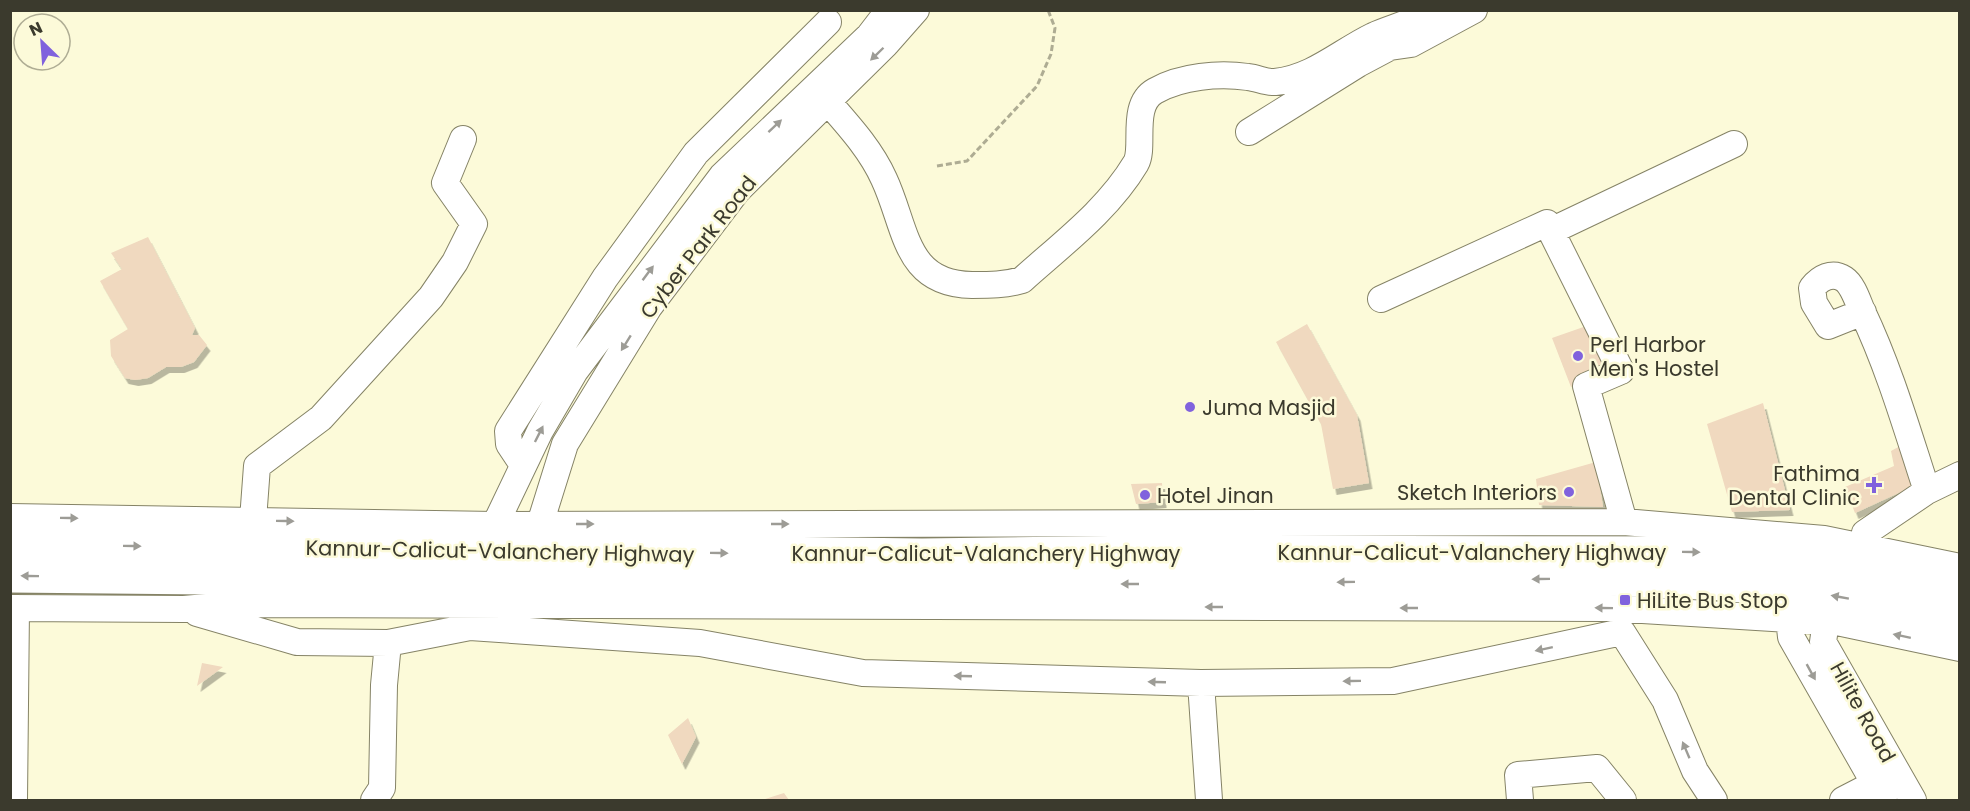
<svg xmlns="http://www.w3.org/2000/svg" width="1970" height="811" viewBox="0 0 1970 811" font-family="Poppins,sans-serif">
  <defs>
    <filter id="shadow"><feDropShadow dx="3.5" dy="6" stdDeviation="0" flood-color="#0004"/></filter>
  </defs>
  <rect width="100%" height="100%" fill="#fcfad9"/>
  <path fill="#f0d9bf" filter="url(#shadow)" d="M148,237L195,328L192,335H199L207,345L194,362L181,367H166L148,378L135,380L125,378L111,356L110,340L128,329L100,281L122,269L111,253Z
    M1307,324L1357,415L1369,483L1333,489L1321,424L1276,342Z
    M1592,324L1612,372L1571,387L1552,338Z
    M1763,403L1790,510L1732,512L1707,424Z
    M1902,445L1916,485L1855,513L1845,487L1894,466L1891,451Z
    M1596,462L1603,507L1539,505L1536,479Z
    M1162,483L1163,502L1136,504L1131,484Z
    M202,663L223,667L197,686Z
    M688,718L696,737L682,764L668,735Z
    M784,793L789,800H762Z"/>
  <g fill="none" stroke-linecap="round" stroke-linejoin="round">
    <g stroke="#858366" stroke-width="28">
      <path id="minor" d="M828,102C849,126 871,150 884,179C907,228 904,284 972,285C990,285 1005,285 1022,280C1062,244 1108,210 1136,163C1145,147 1130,105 1155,91C1181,76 1219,73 1248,77C1258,78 1266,83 1275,82C1313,78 1340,52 1373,36C1393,27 1414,23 1431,10
        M1249,132L1358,64L1390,47L1411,44L1474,10
        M1551,231L1734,144
        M1381,299L1547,223L1621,371L1586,386L1624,522
        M1863,312L1828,326L1814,303L1812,288C1820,278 1832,271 1844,279C1853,285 1858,302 1862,311C1890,370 1907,430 1927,491
        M523,465L509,444L508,431L605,278L696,153L828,22
        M10,517L495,525L1624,522L1824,539L1960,567
        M253,520L257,466L321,418L431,297L455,262L474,224L445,183L463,139
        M540,524L565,444L649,307L737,191L886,44L916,10
        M495,525L540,431L575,371L722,176L869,36L889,10
        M1866,548L1865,533L1927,491L1960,475
        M10,608L184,609L241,604L1610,608L1837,622L1960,648
        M197,613L297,642L388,643L470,627L700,643L863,673L1201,683L1393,681L1622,632L1665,700L1695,771L1714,800
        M1789,618L1791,637L1884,800
        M1826,621L1823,642L1913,800
        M1201,683L1209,800
        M14,800L16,608
        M374,800L382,788L384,685L388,643
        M1520,800L1518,775L1597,768L1623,800
        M1843,800L1874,784"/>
    </g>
    <g stroke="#858366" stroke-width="36">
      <path id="highway" d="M10,544L922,555L1148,552L1725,553L1832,565L1960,589
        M10,576L917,585L1606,579L1723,584L1827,595L1960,619"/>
    </g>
    <path stroke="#aeac93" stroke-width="3" stroke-dasharray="6 3" stroke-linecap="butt" d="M937,166L967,161L1037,86L1051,54L1055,28L1048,10"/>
    <use href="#minor" stroke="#fff" stroke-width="26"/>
    <use href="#highway" stroke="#fff" stroke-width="33"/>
  </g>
  <defs><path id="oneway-solid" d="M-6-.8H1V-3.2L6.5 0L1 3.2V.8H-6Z" transform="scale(1.5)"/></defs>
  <g fill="#9d9c96">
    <use href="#oneway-solid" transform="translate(877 54) rotate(136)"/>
    <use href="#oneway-solid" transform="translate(775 126) rotate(-43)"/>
    <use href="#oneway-solid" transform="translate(648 273) rotate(-53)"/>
    <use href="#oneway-solid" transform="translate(626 343) rotate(122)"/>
    <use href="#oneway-solid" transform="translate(539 434) rotate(-63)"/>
    <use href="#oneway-solid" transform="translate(69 518) rotate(1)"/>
    <use href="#oneway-solid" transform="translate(285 521) rotate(1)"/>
    <use href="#oneway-solid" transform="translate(585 524)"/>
    <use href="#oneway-solid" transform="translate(780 524)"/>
    <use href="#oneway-solid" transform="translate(132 546) rotate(1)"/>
    <use href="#oneway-solid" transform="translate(1691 552) rotate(1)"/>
    <use href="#oneway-solid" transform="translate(719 553) rotate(1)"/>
    <use href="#oneway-solid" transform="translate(30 576) rotate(-179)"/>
    <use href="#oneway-solid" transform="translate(1541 579) rotate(179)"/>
    <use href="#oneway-solid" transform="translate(1346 582) rotate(179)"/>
    <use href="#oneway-solid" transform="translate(1130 584) rotate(180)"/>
    <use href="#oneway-solid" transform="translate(1840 597) rotate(-170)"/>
    <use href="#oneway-solid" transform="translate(1214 607) rotate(-180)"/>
    <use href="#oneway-solid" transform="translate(1409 608) rotate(-180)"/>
    <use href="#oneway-solid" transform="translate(1604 608) rotate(-179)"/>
    <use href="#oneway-solid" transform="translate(1902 636) rotate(-168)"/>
    <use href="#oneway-solid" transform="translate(1544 649) rotate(168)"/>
    <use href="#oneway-solid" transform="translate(1811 672) rotate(61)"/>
    <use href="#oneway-solid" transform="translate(963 676) rotate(-178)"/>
    <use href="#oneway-solid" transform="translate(1352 681) rotate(179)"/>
    <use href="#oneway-solid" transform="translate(1157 682) rotate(-178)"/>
    <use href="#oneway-solid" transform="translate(1686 750) rotate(-113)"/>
  </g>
  <g fill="#8062dd" stroke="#fcfad9" stroke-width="2">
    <circle cx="1578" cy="356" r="6"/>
    <circle cx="1190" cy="407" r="6"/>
    <path d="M1871 476h6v6h6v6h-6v6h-6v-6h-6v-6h6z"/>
    <circle cx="1569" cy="492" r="6"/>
    <circle cx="1145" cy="495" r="6"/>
    <rect x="1619" y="594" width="12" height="12" rx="3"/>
  </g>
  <g text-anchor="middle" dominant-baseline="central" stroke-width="5" stroke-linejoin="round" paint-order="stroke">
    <g font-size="21" fill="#3b3a2d" stroke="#fcfad9">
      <text transform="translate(698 247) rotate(-52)">Cyber Park Road</text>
      <text transform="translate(500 551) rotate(1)">Kannur-Calicut-Valanchery Highway</text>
      <text x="1472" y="552">Kannur-Calicut-Valanchery Highway</text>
      <text x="986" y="553">Kannur-Calicut-Valanchery Highway</text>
      <text transform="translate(1863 712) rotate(61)">Hilite Road</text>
    </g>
    <g font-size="21" fill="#3b3a2d" stroke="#fcfad9" text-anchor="start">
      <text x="1590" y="344">Perl Harbor<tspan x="1590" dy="24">Men's Hostel</tspan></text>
      <text x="1202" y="407">Juma Masjid</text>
      <text x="1860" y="473" text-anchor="end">Fathima<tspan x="1860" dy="24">Dental Clinic</tspan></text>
      <text x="1557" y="492" text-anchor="end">Sketch Interiors</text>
      <text x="1157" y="495">Hotel Jinan</text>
      <text x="1637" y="600">HiLite Bus Stop</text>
    </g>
  </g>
  <rect width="1970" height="811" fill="none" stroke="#3b3a2d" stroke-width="24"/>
  <g transform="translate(42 42) rotate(335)"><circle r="28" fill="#fcfad9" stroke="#afad94" stroke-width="1.5"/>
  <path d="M0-4.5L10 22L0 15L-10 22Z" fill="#8062dd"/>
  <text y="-9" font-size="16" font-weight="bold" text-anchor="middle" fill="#3b3a2d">N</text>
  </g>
</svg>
